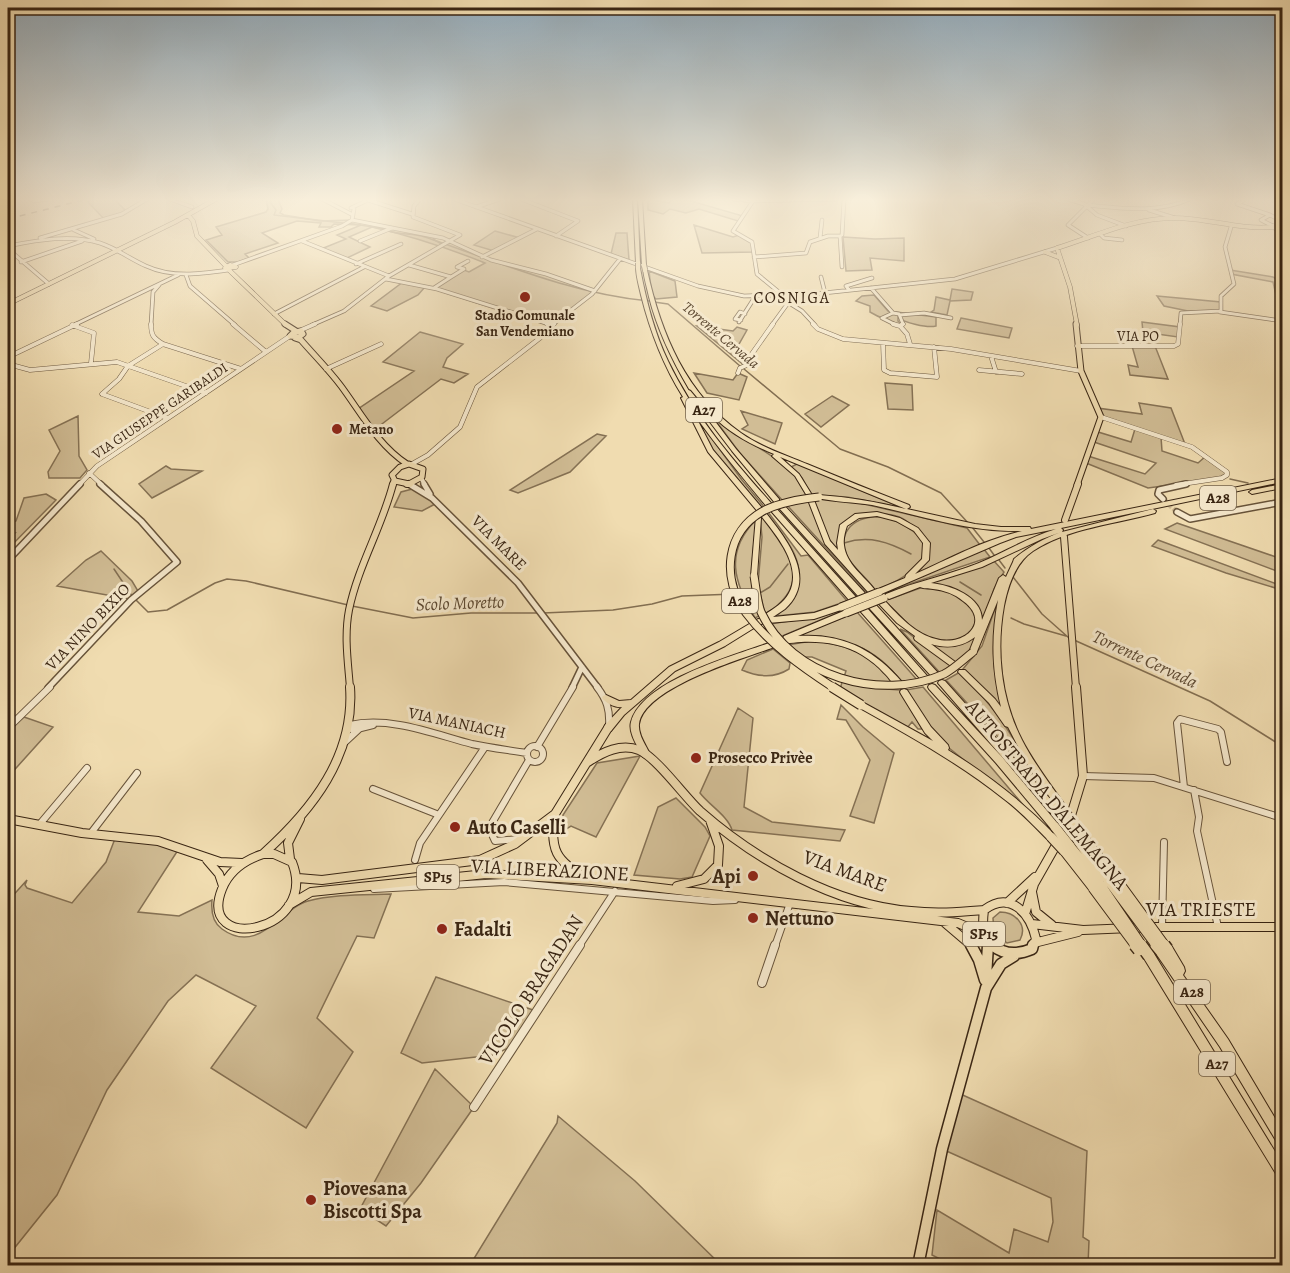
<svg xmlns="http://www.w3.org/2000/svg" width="1290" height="1273" viewBox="0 0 1290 1273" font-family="Alegreya,serif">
  <rect width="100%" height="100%" fill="#f0dcb0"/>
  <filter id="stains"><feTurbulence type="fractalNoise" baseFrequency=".00333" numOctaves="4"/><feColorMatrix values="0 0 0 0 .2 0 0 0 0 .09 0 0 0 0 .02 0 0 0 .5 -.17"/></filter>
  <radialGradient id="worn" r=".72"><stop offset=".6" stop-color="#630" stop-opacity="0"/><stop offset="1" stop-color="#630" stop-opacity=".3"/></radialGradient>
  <path fill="#d1bd95" stroke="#857154" stroke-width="1.5" d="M95,199H114L126,211L104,219L87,201Z
    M266,199H278L282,209L280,213L284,215L320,221L352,220L436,236L433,239L443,245L451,242L491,260L546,274L595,291L552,325L505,312L434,289L464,270L469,272L485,263C448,248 411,236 372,227L349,237L370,247L345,259L321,249L346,239L337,235L361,225L334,224L331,227H319L321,223L297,221L262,233L278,243L245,254L249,258L238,262H228L206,240L222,235L216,227L266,212L268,209Z
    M648,199L669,203L672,199H684L743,216L738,221L699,209L686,213L670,209L663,214L648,210Z
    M694,225L733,237L739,235L752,242L754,252L702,253Z
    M495,231L520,238L494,251L474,245Z
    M616,233H627L629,260L611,254Z
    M843,237L875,239L904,238V261L870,258L872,270L846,271Z
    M1230,270L1273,277L1282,282V296L1276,295L1273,282L1231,274Z
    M649,271L675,281L677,297L656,299L652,295Z
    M403,282L425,287L418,295L387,311L371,306Z
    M952,289L973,292L971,300L950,301L947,315L931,312L934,310L936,297L950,300Z
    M874,295L888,311L936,317V326C927,328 904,323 898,317V321L902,325C891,322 880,318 870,312V306L856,301L862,296Z
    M1157,296L1221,302V311H1188L1164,306Z
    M961,318L1012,328L1009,338L957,329Z
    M1142,322L1180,327L1178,337L1143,332Z
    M697,326L733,331L737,327L747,330L738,346L749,358L745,366Z
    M420,332L463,344L447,358L443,367L468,374L454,383L441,379L374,430L358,409L414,371L383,362Z
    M1132,346H1155L1168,379L1130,375L1128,365L1138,367Z
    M694,373L733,380L738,373L747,377L739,400L707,393Z
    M885,383L912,385L913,410L888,409Z
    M832,396L849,405L821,427L805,414Z
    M1139,403L1171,408L1185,444L1161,437L1162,451L1198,463L1206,456L1227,472L1222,478L1148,488L1086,463L1088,456L1145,474L1156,463L1094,442L1098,432L1131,442L1135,429L1101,417L1097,408L1142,414Z
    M741,411L782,423L775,444L742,429L748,425Z
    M695,415L742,480L765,508L762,510L709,446Z
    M78,416L79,456L87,470L80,478H49L48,472L60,451L49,430Z
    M713,417L779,461L794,474L807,496L783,501L739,452Z
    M597,434L606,436L570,472L518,493L510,490Z
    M797,464H799L903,508L847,497L811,495L802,478L791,467Z
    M166,466L171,469L202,471L152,498L139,484Z
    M416,488L435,504L422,511L394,507L401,492Z
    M46,494L56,500L8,549V539L15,533H8V524L16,521L24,498Z
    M809,499L825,543L869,592L867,593L786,504Z
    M813,499L847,500L967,528L980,545L918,573L926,562L929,550C924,542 919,532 912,526C896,508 868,514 848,520L839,553L826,535Z
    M768,512L801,556L808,555L847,601L815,612L777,616C781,611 786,607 790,602C814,570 786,537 766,514Z
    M763,515C790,550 814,585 765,614L758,584L762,537L760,517Z
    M872,517C885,516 895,520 907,527C950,552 902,582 875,590C868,579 857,571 850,561C835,539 848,520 872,517Z
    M756,520C754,552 746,586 759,616L755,618C734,583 724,552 756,520Z
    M1177,523L1279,558L1282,563V573L1165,529Z
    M1158,540L1282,586V590L1226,573L1152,546Z
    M983,548L990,557L880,594Z
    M101,551L132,581L138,591L129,599L57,586L86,560Z
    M994,561L1004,572L994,589L977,641L958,665L926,641C955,642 971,652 982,620L957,590L930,582Z
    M923,587C931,588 943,588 950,591C1003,613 964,660 918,632C905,624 897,610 884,601Z
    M999,597L995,641L1005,711L963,669L982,646Z
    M840,610L842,611L780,637L770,624L816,617Z
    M857,612L919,682L903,684C873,643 845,639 798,638L796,636Z
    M900,629L907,632L954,668L942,675Z
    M812,641C854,645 869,655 897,685L844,677L846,671L812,657H803L787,645Z
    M773,649L790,663L789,669C775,678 758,677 742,670L747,660Z
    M960,672C997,709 1014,738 1040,783L946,680Z
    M842,682L872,688L900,690L922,729H918L912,722L907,728L840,690Z
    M923,687L1030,813L944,744L929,727L906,690Z
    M841,705L863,727L894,753L874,823L850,816L870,760L846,720L837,719Z
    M738,708L753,718L744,807L772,822L845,830L840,841L732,830C728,816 709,805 700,793Z
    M24,717L53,727L8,777V731Z
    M640,756L596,837L571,826L563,831V815L597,763Z
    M676,798L705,827L710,836L692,877L680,879L634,875L658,807Z
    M116,836L180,847L138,912L179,916L212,900C211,911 213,923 222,929C259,956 281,908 308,901C334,894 364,895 391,894L374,938L357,936L317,1018L353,1052L306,1128L211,1068L256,1006L196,975L168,1001L107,1090L57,1195L8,1256V901L27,880L25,885L27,888L72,903L106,862Z
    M1000,912C1015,912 1028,925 1020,940L1007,943L994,932L993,918Z
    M436,977L533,1010L514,1045L494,1055L422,1063L401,1053Z
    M435,1069L474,1107L421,1183L386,1226L360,1209Z
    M956,1092L1087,1151L1083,1237L1089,1241L1088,1265H952L932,1255L937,1210L1009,1253L1014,1229L1048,1242L1053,1222L1051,1198L942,1149Z
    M558,1116L635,1181L721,1265H470L557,1123Z"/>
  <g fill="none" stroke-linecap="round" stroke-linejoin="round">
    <path stroke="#826e51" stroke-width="1.5" d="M271,199L270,202L276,210L274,215L343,223
      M348,223L385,229
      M389,231C401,235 413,233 425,237C498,262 572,294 649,301
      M654,302L668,304L740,366
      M744,369L840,449L888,467L941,493L969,524
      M1230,479L1248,483
      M1277,492L1282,494
      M972,527L984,542
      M844,543C869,535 889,542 911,554
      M989,548L994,555
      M999,560L1005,568
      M114,569L132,596
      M1013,577L1042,614L1069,638
      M960,582L981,595
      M760,593L770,587L788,564
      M739,594H755
      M135,599L148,612L167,610L215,583L227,579L246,581L348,605
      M352,606L413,618L471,613H538
      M543,613L613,610L652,604L682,596L734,594
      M1011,618L1024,624L1066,636
      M1074,640L1210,701L1282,746"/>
    <path stroke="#cbb791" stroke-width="5" stroke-dasharray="5 2" stroke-linecap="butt" d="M1163,499L1177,512"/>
    <g stroke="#67533a" stroke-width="4.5">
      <path id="minor-far4" d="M30,199L34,201L48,199
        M170,199L192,207
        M322,199L353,215
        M454,199L698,286L744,296L776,295
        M521,199L578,221L556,236
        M733,199L753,201L838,199
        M1068,199L1084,204L1097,215L1126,226
        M368,200L412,214
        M753,201L733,231L752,242L757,274L780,293
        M1237,204L1270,215L1261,220L1273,226
        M1237,204L1246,199
        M1086,205C1121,208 1157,214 1190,199
        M476,207L500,199
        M351,208L370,199
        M1149,210L1175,218
        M1270,215L1282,221
        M352,220L443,238L491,260L546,274L595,291
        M1276,229L1282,234
        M74,230L94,239L92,240
        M1100,234L1104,238L1122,240
        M40,238L122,214L147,199
        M820,238L822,220
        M1088,238L1068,225L1094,199
        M302,241L389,276
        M360,241L392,228
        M8,246C38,240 71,234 100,243C116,248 130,259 146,266C172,278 200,274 228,270
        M8,249L49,284
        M482,257L537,229
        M754,257L806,253L810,242L828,236H840
        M21,262L82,241
        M356,264L401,244
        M233,265L342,226L352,220L354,209
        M409,265L451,277L434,288
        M842,267L840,236L842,235L844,199
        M186,275L190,286L235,325
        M451,277L464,269L457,267L468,261
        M821,277L825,293
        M386,279L437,289L552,325
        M871,288L893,313
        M849,290L846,286L872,278
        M786,297L955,279L1057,248
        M781,298L802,311L815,325
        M1220,312L1282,321
        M274,314L364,267
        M900,315L924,313L951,318
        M741,320L735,319L740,312L745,314
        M739,322L753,300
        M74,325L178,275
        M151,325L153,292L159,285
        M312,325L344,311L389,276L460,235L413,217L414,206L420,199
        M552,325L592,294L620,259
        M772,325L788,303
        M896,325L882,318L893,313L899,314L903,324L901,325
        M1180,325L1181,313L1221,311V296L1234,284L1225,247L1231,227"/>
    </g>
    <g stroke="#67533a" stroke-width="5">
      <path id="minor-far3" d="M151,324C151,335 153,338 163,344L241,369
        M233,324L266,352
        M547,324L552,325
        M813,324L818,329L843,339L951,349L1081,371
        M893,324L900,326
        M72,325L94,333L91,363
        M900,326L907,334L910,344
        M900,326L903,324
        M299,331L315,324
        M883,343L884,370L890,373L937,377L934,347
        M163,344L128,366L119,379L102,394L167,418
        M1077,346H1174L1178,344L1180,324
        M991,356L996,372
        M8,357L77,324
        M8,364L30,370L117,362L206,393
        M326,369L381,344
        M979,370L1022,374
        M738,373L740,368L747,365L749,358L773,324
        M1101,417L1192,447L1227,472V475L1222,478L1176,485
        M412,464L428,455L460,427L477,387L540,338L554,324
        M89,473L102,485
        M421,478L425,485
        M79,485L97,466L290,336"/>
    </g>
    <g stroke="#67533a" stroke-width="8">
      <path id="minor-far2" d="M409,484L432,498L518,583L598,688
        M424,484L430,494
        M1163,499L1158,494L1159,490L1186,484
        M1177,512L1190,519L1282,502
        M8,560L80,484
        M48,688L131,600L177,562L141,521L100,484
        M572,688L582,667"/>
    </g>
    <g stroke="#67533a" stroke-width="8">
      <path id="minor-far1" d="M597,687C607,700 610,710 609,726
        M350,725C390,716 434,734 472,744C490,748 509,750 527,753
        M349,727L353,730L373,725
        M8,728L50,687
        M345,742L359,729
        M527 754a8 8 0 1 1 16 0a8 8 0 1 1-16 0Z
        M537,747L573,687
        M1083,776L1154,778L1282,818
        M1184,787L1177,723L1180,719L1218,729L1221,732L1227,762
        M373,789L439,815
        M1194,790L1199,817L1197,831L1218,927
        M39,825L87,768
        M91,833L137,773
        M519,839L495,841L489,828L529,760
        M415,860L420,843L485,747
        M374,889L504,882L713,901L735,900
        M1162,927L1164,842
        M579,946L615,891
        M775,946L790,903"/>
    </g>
    <g stroke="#67533a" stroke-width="10">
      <path id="minor" d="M762,983L775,945
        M474,1107L580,945"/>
    </g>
    <g stroke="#392513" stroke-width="5">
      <path id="major-far4" d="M188,215L193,221L197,236L226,266
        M1273,226L1282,229H1276Z
        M1045,252L1058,257
        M230,265L236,267L225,268Z
        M229,270L286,325
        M8,304L175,222L216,199
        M1077,325L1070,287L1057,248C1095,236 1134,218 1174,218C1208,218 1239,230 1272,227"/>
    </g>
    <g stroke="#392513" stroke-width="7">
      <path id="major-far3" d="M285,324L296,331
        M1076,324L1081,371L1101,417L1077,485
        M301,331L303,334L299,337L290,336L294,332Z
        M295,338L301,340C314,355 329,370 341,386C361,413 378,445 407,464
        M409,464L423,469L422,477L409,484L395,481L392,475L400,467Z
        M393,485L394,480"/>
    </g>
    <g stroke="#392513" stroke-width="8">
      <path id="major-far2" d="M407,484H410
        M1065,520L1078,484
        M1064,537L1076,688
        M350,688C348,662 344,636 349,610C358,566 382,527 393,484"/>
    </g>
    <g stroke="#392513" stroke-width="10">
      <path id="major-far1" d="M588,762C603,752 621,743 639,750C657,758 684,796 700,811C757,861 835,905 911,911C936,914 959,912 984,910
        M8,819L82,833L158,841L220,862L242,863
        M1069,822L1083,776L1076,687
        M263,854C312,810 355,756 350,687
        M263,854H274L292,862C320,933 196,955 222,889C229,871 245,860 263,854Z
        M290,859L288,843L300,819
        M207,860L219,874L223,886
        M298,878L322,880L480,860L515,844L555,814
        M587,878C556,862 549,849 555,814L608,728
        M677,886L704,879L718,865L719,846L710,820
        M1032,892L1036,912L1052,925
        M1007,903L1035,877
        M289,905L311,892L486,874L592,880L958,923L984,934
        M1025,914L1034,884L1059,840
        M945,923L972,946
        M1032,924L1083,930L1156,927H1282
        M1034,943L1078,932
        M988,946V941
        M994,946C982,935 982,926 984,910C1010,890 1030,913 1036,939L1033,946"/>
    </g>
    <g stroke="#392513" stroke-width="13">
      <path id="major" d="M971,945L979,960L985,980
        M992,945C1004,955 1018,955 1032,949L1033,945
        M986,977L988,945
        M918,1266L942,1149L986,988L1001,964L1014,956"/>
    </g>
    <g stroke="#392513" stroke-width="2">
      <path id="highway" d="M633,199H637L640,263L638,264L636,263Z
        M638,199H642L646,265L644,266L642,265Z
        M636,267L640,268C646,300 654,332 668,361C693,414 733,460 771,503L772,505L771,507H767C742,477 718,448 696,417L713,450L762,508L763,510L762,512H758L708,452L681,398L683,397C663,365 650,331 641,295C639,286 636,276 636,267Z
        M643,269L647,270C661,334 686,394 741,433C761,447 785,455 807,464C841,478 875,492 909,505L910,507L907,509L975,524L1001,527H1030L1031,529L1282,478V482L1061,528L1063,530L1062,532L1153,509L1156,511L1155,513C1117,524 1067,528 1033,551C1015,563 1008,586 1004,606C996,651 1001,699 1022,740C1035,765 1052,787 1068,809L1069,812L1068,815L1064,816L1063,820L1060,821L1057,820L938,683L939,681L942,680L945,681L1053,802L1027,764L1008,727L1005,726L989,703L958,672L959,670H965L995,699L1001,707C992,670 991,638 998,600L976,654H970L969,652L975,637C962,647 948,649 931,644L958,664L959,666L958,668L955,669L915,640L914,638L915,636L897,623L878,603L879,601H885C899,616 915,634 936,639C964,647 992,622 963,601C955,594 943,590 933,589C928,588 924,589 920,587L889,599L885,596L886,594C917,581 949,575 979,563C1005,552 1029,537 1056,529L1016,537L1000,543L879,595L875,592L876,590L905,578L906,575L922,559L923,543L914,531L896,521L877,516L859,518L847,526C845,532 843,539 844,545C846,564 864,576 875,590L871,593L868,592L825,544L808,500L809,498H811L814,500L830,541L838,550L837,543L840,525L855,514L877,512L900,518L918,528L930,543L929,560L915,574C949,559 985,539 1022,531C968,532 923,516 872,505C853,502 835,502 817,498V496L819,495C849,497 877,502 906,509L780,457L799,474L812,495L809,497L807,496L795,476L773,457L772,456L774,454C752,445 729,433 713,416C705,408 698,398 691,390L689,389C672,360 657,329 649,297C647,288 644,278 643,269ZM1061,532C1043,539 1028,547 1014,559L1013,562L1006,577L1003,575L999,578L982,620C982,596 950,585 931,583L982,567L1042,539Z
        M703,407L705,408L736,449L779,499V503H775L732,451L700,409Z
        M1282,484V488L1252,494L1249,492L1252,490Z
        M779,504H783L864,592L865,594L864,596H858L779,508L778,506Z
        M771,507H775L855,596L856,598L855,600H849L771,511L770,509Z
        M762,513H766C787,540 818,579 785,609C781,612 777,614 773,617L814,613L841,604L845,607L844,609L814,619L768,623L765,622L763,617L764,615C773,609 784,603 789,593C803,567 777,536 762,517L761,515Z
        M756,516H760L761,518L757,576L754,579L751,576Z
        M873,604L876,605L939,674L940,676L939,678L936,679L933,678L870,609L869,607Z
        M864,607L867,608L929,678L930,680L929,682L926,683L923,682L861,612L860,610Z
        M846,610L850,613L849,615L798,636C842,633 874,649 902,682L903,684L902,686C900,686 899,687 897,687C893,685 888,676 884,673C878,666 870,660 862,655C844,644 822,641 801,642C795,642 789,644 782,643L781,641L784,636Z
        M761,618L764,619L765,621L764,623L759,625L756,624L755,622L756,620Z
        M751,623L754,624L755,626L754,628L725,646L675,671L624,715L611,731L608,732L605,731L604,728L605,725L622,707C615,708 606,703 602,698L603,696L606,695L619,701L631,700L669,667L719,642Z
        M769,643L772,644L773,646L772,648C741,659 644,688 639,724C638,735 646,745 650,754L649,757L646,758L643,757C638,747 628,733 631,722C642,681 732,656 769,643Z
        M932,684L935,685L1002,757L1058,824L1060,827L1058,830L1055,831L1052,830L996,763L929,689L928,687L929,685Z
        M904,689L907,690L931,727L948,745L949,748L948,750C987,774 1022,801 1054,834L1056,837L1054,840L1051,841L1048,840C1034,826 1020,811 1004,799C959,763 908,735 858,707L857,705L858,703L861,702L864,703L933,741L925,733L901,694L900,692L901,690Z
        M1079,827L1082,828L1119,876L1121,879L1119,882L1116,884L1112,882L1111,883L1108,885L1104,883L1103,887L1100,889L1098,888L1096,891L1093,893L1090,891L1061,854L1059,851L1061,848L1064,846L1066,847L1067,843L1070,842L1073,843L1082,854L1069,836L1071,833L1075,832L1076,828Z
        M1167,944L1171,945L1184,967L1185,971L1183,975L1228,1039L1282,1130V1146L1278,1144L1220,1047L1157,955L1156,951L1157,947L1161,946L1163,947Z
        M1149,951L1153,952L1282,1163V1179L1278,1177L1145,960L1144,956L1145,952Z"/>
    </g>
    <use href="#minor-far4" stroke="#f5e8cc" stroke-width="3"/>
    <use href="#minor-far3" stroke="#f5e8cc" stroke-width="4"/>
    <use href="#minor-far2" stroke="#f5e8cc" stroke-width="5"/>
    <use href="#minor-far1" stroke="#f5e8cc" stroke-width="6"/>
    <use href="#minor" stroke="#f5e8cc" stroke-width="8"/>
    <use href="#major-far4" stroke="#f0dcb0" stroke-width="4"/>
    <use href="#major-far3" stroke="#f0dcb0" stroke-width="5"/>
    <use href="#major-far2" stroke="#f0dcb0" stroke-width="6"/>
    <use href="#major-far1" stroke="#f0dcb0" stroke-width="8"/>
    <use href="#major" stroke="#f0dcb0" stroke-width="10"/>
    <use href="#highway" fill="#f0dcb0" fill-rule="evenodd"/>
    <path stroke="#392513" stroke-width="1.5" stroke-dasharray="6 6" stroke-linecap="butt" d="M8,219L87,199"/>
    <g stroke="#392513" stroke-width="6" stroke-linecap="butt">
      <path id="highway-bridge-far3" d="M638,263V268
        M644,265L645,270"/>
    </g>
    <g stroke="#392513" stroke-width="9" stroke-linecap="butt">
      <path id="highway-bridge-far2" d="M819,497C800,499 782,502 765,510C725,531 721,578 746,613C769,644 802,667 834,688
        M754,576C756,587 757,602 761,612C791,677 881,702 944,674C954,669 964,659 973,652
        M841,607L879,592
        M846,613L884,598"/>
    </g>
    <g stroke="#392513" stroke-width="11" stroke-linecap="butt">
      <path id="highway-bridge-far1" d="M832,687L861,705
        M1065,812L1079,831
        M1060,817L1074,836
        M1055,827L1070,846
        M1051,837L1064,851
        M1116,879L1165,946
        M1108,880L1157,946
        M1100,884L1142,946
        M1093,888L1136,946"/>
    </g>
    <g stroke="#392513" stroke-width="14" stroke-linecap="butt">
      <path id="highway-bridge" d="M1135,945L1139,950
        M1141,945L1149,956
        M1156,945L1161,951
        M1164,945L1167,949"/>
    </g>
    <use href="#highway-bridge-far3" stroke="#f0dcb0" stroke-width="4.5"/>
    <use href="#highway-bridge-far2" stroke="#f0dcb0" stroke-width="7"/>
    <use href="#highway-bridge-far1" stroke="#f0dcb0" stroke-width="9"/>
    <use href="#highway-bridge" stroke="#f0dcb0" stroke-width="11"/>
  </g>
  <linearGradient id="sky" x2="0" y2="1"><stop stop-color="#92abbc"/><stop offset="0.53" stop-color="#f8efdb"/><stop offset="1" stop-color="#f8efdb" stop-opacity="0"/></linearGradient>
  <rect width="1290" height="377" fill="url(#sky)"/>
  <g fill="#8f2418" stroke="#f5e8cc" stroke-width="2">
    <circle cx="525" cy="297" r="6"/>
    <circle cx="337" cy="429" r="6"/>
    <circle cx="696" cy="758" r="6"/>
    <circle cx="455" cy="827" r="6"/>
    <circle cx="753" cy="876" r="6"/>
    <circle cx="753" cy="918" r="6"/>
    <circle cx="442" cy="929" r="6"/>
    <circle cx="311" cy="1200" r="6"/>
  </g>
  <g text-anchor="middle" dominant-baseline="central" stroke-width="6" stroke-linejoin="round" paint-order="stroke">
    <g font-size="14" font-weight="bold" fill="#392513" stroke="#f5e8cc">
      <text x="525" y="315">Stadio Comunale<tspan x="525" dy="16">San Vendemiano</tspan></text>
      <text x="349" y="429" text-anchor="start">Metano</text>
    </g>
    <g font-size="14" fill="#392513" stroke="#f5e8cc">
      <text x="1138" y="336">VIA PO</text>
      <text transform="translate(160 411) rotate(-34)">VIA GIUSEPPE GARIBALDI</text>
    </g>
    <g font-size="15" font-style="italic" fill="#5d4932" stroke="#f5e8cc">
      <text transform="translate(721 335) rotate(40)">Torrente Cervada</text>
    </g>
    <g fill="#f5e8cc" stroke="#71604a" stroke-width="1.5">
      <rect x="686" y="398" width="36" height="24" rx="4.5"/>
      <rect x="1200" y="486" width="36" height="24" rx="4.5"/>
      <rect x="722" y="589" width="36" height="24" rx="4.5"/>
      <rect x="417" y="865" width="42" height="24" rx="4.5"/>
      <rect x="963" y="922" width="42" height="24" rx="4.5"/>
      <rect x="1174" y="980" width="36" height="24" rx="4.5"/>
      <rect x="1199" y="1052" width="36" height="24" rx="4.5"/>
    </g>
    <g font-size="15" font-weight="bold" fill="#392513">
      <text x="704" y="410">A27</text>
      <text x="1218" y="498">A28</text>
      <text x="740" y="601">A28</text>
      <text x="438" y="877">SP15</text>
      <text x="984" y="934">SP15</text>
      <text x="1192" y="992">A28</text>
      <text x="1217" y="1064">A27</text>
    </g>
    <g font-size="16" letter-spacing="1.5" fill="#392513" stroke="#f5e8cc">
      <text x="792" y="298">COSNIGA</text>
    </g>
    <g font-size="16" fill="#392513" stroke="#f5e8cc">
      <text transform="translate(499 543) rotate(45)">VIA MARE</text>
      <text transform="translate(88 627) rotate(-46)">VIA NINO BIXIO</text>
      <text transform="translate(457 723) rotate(12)">VIA MANIACH</text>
    </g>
    <g font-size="16" font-weight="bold" fill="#392513" stroke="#f5e8cc" text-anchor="start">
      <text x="708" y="758">Prosecco Privèe</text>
    </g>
    <g font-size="18" font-style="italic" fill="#5d4932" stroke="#f5e8cc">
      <text transform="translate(460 603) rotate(-2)">Scolo Moretto</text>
      <text transform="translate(1145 659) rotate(25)">Torrente Cervada</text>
    </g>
    <g font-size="20" fill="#392513" stroke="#f5e8cc">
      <text transform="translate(1047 795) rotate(50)">AUTOSTRADA D'ALEMAGNA</text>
      <text transform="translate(550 870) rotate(3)">VIA LIBERAZIONE</text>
      <text transform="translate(845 871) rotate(20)">VIA MARE</text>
      <text x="1201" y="909">VIA TRIESTE</text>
      <text transform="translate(531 990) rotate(-57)">VICOLO BRAGADAN</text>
    </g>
    <g font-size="20" font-weight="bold" fill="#392513" stroke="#f5e8cc" text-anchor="start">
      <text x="467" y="827">Auto Caselli</text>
      <text x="741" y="876" text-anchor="end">Api</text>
      <text x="765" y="918">Nettuno</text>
      <text x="454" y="929">Fadalti</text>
      <text x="323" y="1188">Piovesana<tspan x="323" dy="23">Biscotti Spa</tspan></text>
    </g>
  </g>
  <rect width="1290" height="1273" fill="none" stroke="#f0dcb0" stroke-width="30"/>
  <rect x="9" y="9" width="1272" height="1255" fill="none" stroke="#392513" stroke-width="3"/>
  <rect x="15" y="15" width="1260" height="1243" fill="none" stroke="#392513" stroke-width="1.5"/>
  <rect width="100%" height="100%" filter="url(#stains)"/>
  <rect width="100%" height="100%" fill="url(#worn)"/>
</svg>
